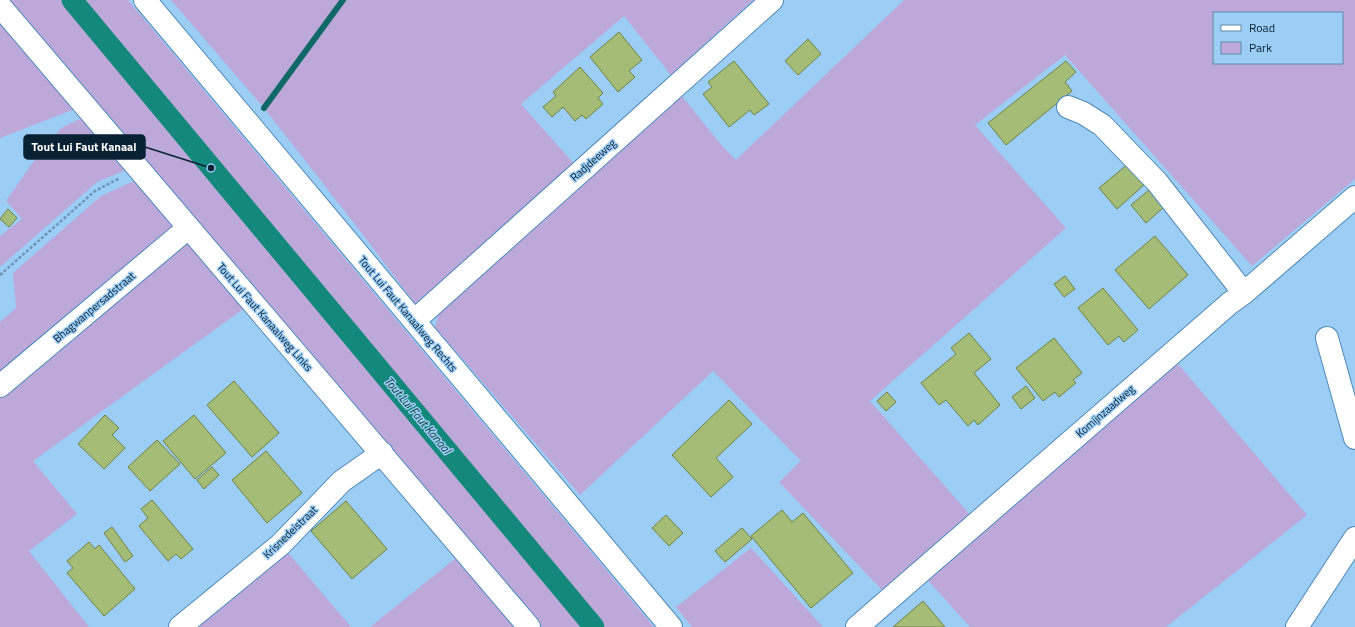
<svg xmlns="http://www.w3.org/2000/svg" width="1355" height="627" viewBox="0 0 1355 627" font-family="'Titillium Web',sans-serif">
  <rect width="100%" height="100%" fill="#9ccdf5"/>
  <path fill="#bda8da" fill-rule="evenodd" d="M9,0H128L654,627H542L459,528Z
    M171,0H753L671,75L624,16L521,104L576,166L418,308L364,236L264,108Z
    M904,0H1355V179L1252,266L1065,55L975,125L1066,228L870,401L972,517L884,592L779,482L801,461L713,371L580,495L435,327L440,310L681,95L723,147L736,160ZM1214,13H1342V63H1214Z
    M0,20L75,109L0,138Z
    M82,118L126,170L97,182L0,267V236L22,219L6,201L34,161L61,128Z
    M136,180L178,228L0,377V322L16,308L13,273L101,196Z
    M187,238L246,307L33,461L77,514L29,551L89,627H0V395Z
    M1178,364L1307,515L1166,627H970L925,577Z
    M284,548L351,627H187Z
    M751,548L823,627H692L676,607Z
    M456,558L517,627H370Z"/>
  <g fill="none" stroke-linecap="round" stroke-linejoin="round">
    <path stroke="#106966" stroke-width="6" d="M264,108L343,0"/>
    <path stroke="#13887b" stroke-width="21" d="M72,0L594,627"/>
  </g>
  <path fill="#a5bc77" stroke="#6f8341" d="M619,32L642,60L629,71L635,77L618,92L590,57Z
    M808,39L821,54L798,75L785,61Z
    M734,61L769,104L754,115L750,110L729,127L703,94L712,87L708,82Z
    M1066,61L1076,72L1065,82L1072,91L1006,145L988,123Z
    M580,67L603,93L598,98L603,104L586,119L582,115L575,121L563,107L552,117L543,107L556,96L553,92Z
    M1128,164L1145,184L1117,209L1099,188Z
    M1149,190L1164,207L1146,223L1131,205Z
    M8,209L17,218L9,227L0,219Z
    M1155,236L1188,275L1149,309L1115,270Z
    M1065,276L1075,289L1064,297L1054,284Z
    M1103,288L1138,330L1124,342L1119,336L1108,345L1078,308Z
    M969,333L991,359L974,373L1000,405L978,425L974,420L968,426L946,400L939,405L921,383L956,354L951,348Z
    M1054,338L1082,373L1073,380L1076,383L1059,397L1055,392L1043,401L1016,368Z
    M234,381L279,433L252,457L207,405Z
    M1026,386L1035,398L1021,409L1012,397Z
    M887,392L896,402L886,411L877,401Z
    M729,400L752,424L716,458L733,477L711,497L672,455Z
    M105,415L119,428L112,435L125,448L104,469L78,444Z
    M194,415L226,453L195,479L163,441Z
    M157,440L180,464L150,491L128,467Z
    M266,451L302,493L267,523L232,480Z
    M212,467L219,475L204,489L197,480Z
    M152,500L193,549L181,559L176,554L168,561L139,526L148,518L141,509Z
    M346,501L387,549L352,579L311,531Z
    M782,510L792,522L803,513L853,573L811,608L751,536Z
    M666,515L683,533L669,546L652,528Z
    M112,527L133,556L125,562L104,533Z
    M742,528L752,539L725,562L715,551Z
    M89,542L95,549L99,545L135,589L104,616L67,573L73,568L67,561Z
    M923,601L945,627H893Z"/>
  <g fill="none" stroke-linecap="round" stroke-linejoin="round">
    <g stroke="#4e8ab9" stroke-width="24">
      <path id="minor" d="M145,0L671,627
        M0,6C176,213 353,420 529,627
        M1068,107L1083,113L1102,125L1157,182L1244,293
        M414,321L772,0
        M1327,338L1355,438
        M0,386L188,228
        M180,627L280,545L342,481L382,453
        M857,627L1230,303L1244,293L1355,197
        M1297,627L1355,538"/>
    </g>
    <path stroke="#6b94b5" stroke-width="2.5" stroke-dasharray="3 2" stroke-linecap="butt" d="M0,275L95,191L120,178"/>
    <use href="#minor" stroke="#fff" stroke-width="22"/>
  </g>
  <g text-anchor="middle" dominant-baseline="central" stroke-width="3" stroke-linejoin="round" paint-order="stroke">
    <g font-size="11" fill="#082234" stroke="#9ccdf5">
      <text transform="translate(593 160) rotate(-42)">Radjdeeweg</text>
      <text transform="translate(94 307) rotate(-40)">Bhagwanpersadstraat</text>
      <text transform="translate(408 314) rotate(50)">Tout Lui Faut Kanaalweg Rechts</text>
      <text transform="translate(265 317) rotate(49)">Tout Lui Faut Kanaalweg Links</text>
      <text transform="translate(1105 411) rotate(-41)">Komijnzaadweg</text>
      <text transform="translate(290 532) rotate(-44)">Krisnedeistraat</text>
    </g>
    <g font-size="12" font-style="italic" fill="#063732" stroke="#9ccdf5">
      <text transform="translate(418 415) rotate(50)">Tout Lui Faut Kanaal</text>
    </g>
  </g>
  <path fill="none" stroke="#082234" stroke-width="1.5" d="M211 168L145 147"/>
  <circle fill="#082234" stroke="#9ccdf5" stroke-width="1.5" cx="211" cy="168" r="4"/>
  <rect fill="#082234" stroke="#082234" stroke-width="1.5" x="24" y="135" width="121" height="24" rx="4"/>
  <g font-size="12" text-anchor="middle" font-weight="bold" fill="#fff">
    <text x="84" y="151">Tout Lui Faut Kanaal</text>
  </g>
  <rect x="1213" y="12" width="130" height="52" fill="#9ccdf5" stroke="#6189a8"/>
  <rect x="1221" y="25" width="20" height="6" fill="#ffffff" stroke="#6189a8"/>
  <text x="1249" y="32" font-size="12" fill="#082234">Road</text>
  <rect x="1221" y="42" width="20" height="12" fill="#bda8da" stroke="#6189a8"/>
  <text x="1249" y="52" font-size="12" fill="#082234">Park</text>
</svg>
